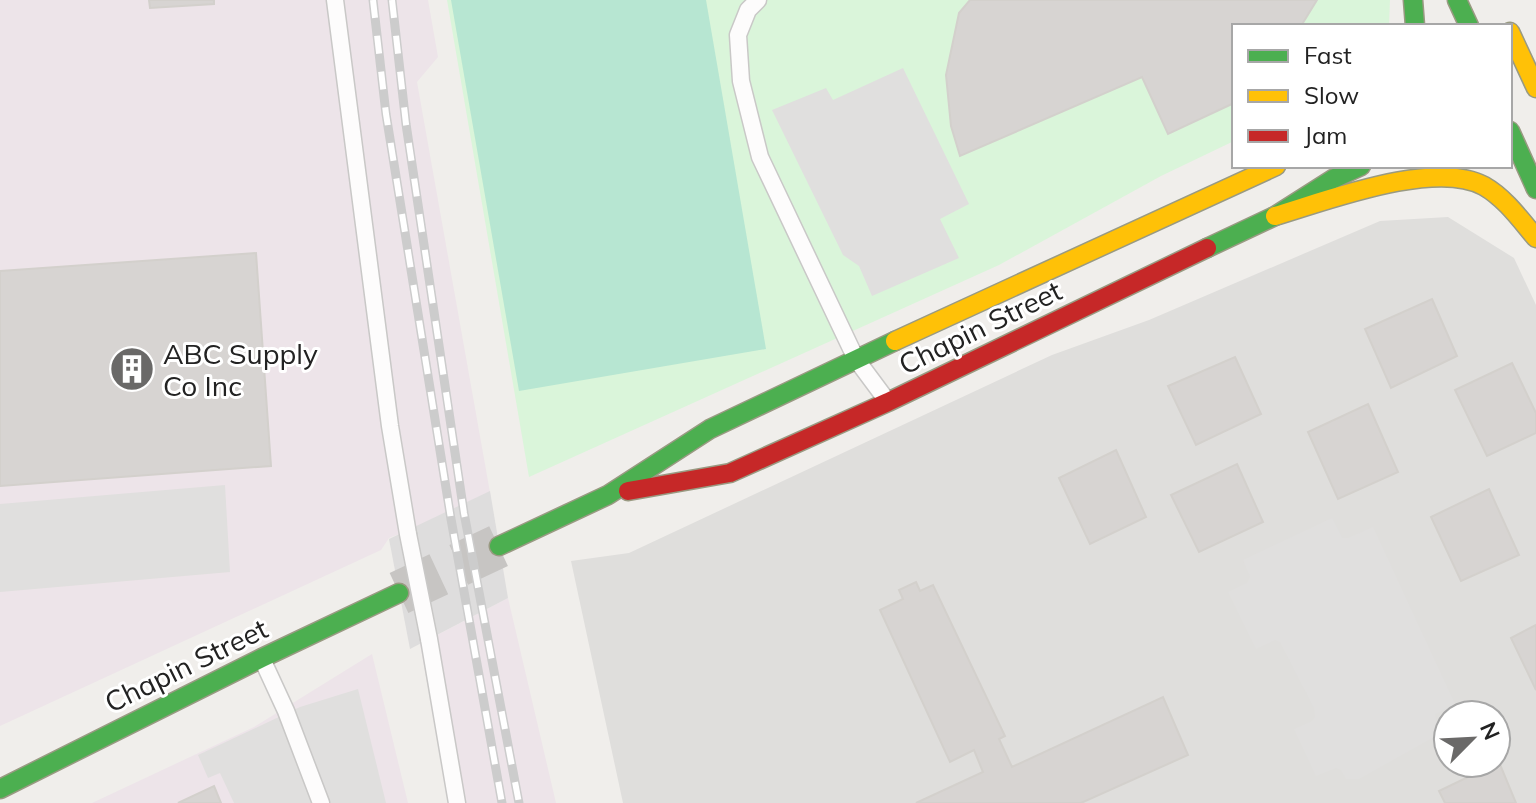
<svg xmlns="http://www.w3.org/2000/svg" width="1536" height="803" viewBox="0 0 1536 803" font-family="Mulish,sans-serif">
  <rect width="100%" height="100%" fill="#f0eeeb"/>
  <path fill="#dfdedc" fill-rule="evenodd" d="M1448,217L1514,258L1536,305V803H623L571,561L629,553L1052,355L1149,320L1380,221ZM1448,715H1496V763H1448Z"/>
  <path fill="#ede4e9" d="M0,0H428L438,57L417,82L491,498L389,538L381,550L0,726Z
    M508,598L556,803H449L420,644Z
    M372,654L408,803H92L254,727Z"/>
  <path fill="#daf5da" d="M447,0H1390L1389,26H1234V141L1161,176L999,265L529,477Z"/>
  <path fill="#b7e6d2" d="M451,0H706L766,349L519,391Z"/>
  <path fill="#e0dfde" d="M903,68L969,204L940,219L959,258L872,296L859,266L843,255L772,110L826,88L833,100Z
    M225,485L230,572L0,592V504Z
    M1332,518L1342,538H1348L1373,527L1455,704L1435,714L1438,729L1434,737L1359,779H1346L1341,770L1336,768L1316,776L1294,729L1312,721L1315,717L1314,708L1280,642L1275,640L1256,649L1228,592L1247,583L1250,577L1243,560Z
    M358,689L386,803H234L220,773L208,778L198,755L300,707Z"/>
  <path fill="#dedddd" d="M490,491L508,598L410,649L389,539Z"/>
  <path fill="#d7d4d2" stroke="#d3d0cc" stroke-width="2" d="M149,0H214V4L150,8Z
    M970,0H1317L1301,26H1234V103L1168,134L1142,77L960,156L951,126L946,75L959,13Z
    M256,253L271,466L0,486V271Z
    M1432,299L1457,356L1391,388L1365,329Z
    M1235,357L1261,414L1196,445L1168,386Z
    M1512,363L1536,413V433L1487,456L1455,390Z
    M1368,404L1398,472L1338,499L1308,432Z
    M1116,450L1146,517L1090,544L1059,478Z
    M1237,464L1263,522L1199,552L1171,495Z
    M1489,489L1519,555L1461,581L1431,517Z
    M916,582L920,591L933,585L1005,736L999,739L1012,767L1163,697L1188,755L1081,803H916L983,772L974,750L950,762L880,610L903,599L899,590Z
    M1536,625V690L1511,638Z
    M1499,762L1516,803H1445L1439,791Z
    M214,786L221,803H178Z"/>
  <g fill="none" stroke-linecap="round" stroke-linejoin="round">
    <path stroke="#c7c5c3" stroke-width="44" stroke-dasharray="44 22" stroke-linecap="butt" d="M399,593L499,546"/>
    <g stroke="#c9c8c7" stroke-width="19">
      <path id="lane" d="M335,0L390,426L408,534
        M758,0L748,10L738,35L741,81L760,157L856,359L888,402
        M429,639L457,803
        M262,659L286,711L321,803"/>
    </g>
    <g stroke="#999a82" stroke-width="21">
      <path id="fast" d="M1413,0L1415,26
        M1457,0L1469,26
        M1510,131L1536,189
        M1207,248L1275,216L1333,179L1361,166
        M499,546L608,495L710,429L895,341
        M0,789L262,658L399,593"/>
    </g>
    <g stroke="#999a82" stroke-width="21">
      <path id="slow" d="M1510,32L1536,88
        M1275,216C1326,201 1435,159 1484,186C1505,198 1520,219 1536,238
        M895,341L1276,166"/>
    </g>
    <g stroke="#999a82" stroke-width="21">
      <path id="jam" d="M628,491L730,473L888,402L1207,248"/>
    </g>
    <use href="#lane" stroke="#fdfcfc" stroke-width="16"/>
    <use href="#fast" stroke="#4caf50" stroke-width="18"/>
    <use href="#slow" stroke="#ffc107" stroke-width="18"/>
    <use href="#jam" stroke="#c62828" stroke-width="18"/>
    <g stroke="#ccc" stroke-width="9">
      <path id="rail" d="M373,0L386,114L451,519L502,803
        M392,0L406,124L464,513L519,803"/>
    </g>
    <use href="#rail" stroke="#fff" stroke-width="6" stroke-dasharray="18" stroke-linecap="butt"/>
    <g stroke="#c9c8c7" stroke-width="19" stroke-linecap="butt">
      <path id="lane-bridge" d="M408,534L429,639"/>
    </g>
    <use href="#lane-bridge" stroke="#fdfcfc" stroke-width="16"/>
  </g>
  <defs>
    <g id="building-disc" transform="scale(2.3)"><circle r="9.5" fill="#6a6968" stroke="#fff"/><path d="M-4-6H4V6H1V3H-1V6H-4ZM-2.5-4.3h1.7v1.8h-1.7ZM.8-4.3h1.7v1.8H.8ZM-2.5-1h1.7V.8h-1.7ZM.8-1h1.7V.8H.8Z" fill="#fff"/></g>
  </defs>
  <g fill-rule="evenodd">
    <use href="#building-disc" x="132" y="369"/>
  </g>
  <g text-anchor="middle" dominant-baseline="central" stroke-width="6" stroke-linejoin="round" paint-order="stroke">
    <g font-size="28" fill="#222" stroke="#fff">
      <text transform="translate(980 327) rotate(-26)">Chapin Street</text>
      <text transform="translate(186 665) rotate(-26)">Chapin Street</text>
    </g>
    <g font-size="28" fill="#222" stroke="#fff" text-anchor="start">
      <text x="163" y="353">ABC Supply<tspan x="163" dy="32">Co Inc</tspan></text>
    </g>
  </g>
  <rect x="1232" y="24" width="280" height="144" fill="#ffffff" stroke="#a7a7a7" stroke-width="2"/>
  <rect x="1248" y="50" width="40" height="12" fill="#4caf50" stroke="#a7a7a7" stroke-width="2"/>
  <text x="1304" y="64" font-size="24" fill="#222222">Fast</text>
  <rect x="1248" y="90" width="40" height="12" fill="#ffc107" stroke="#a7a7a7" stroke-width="2"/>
  <text x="1304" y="104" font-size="24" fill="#222222">Slow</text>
  <rect x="1248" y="130" width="40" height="12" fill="#c62828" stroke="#a7a7a7" stroke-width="2"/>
  <text x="1304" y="144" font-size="24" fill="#222222">Jam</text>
  <g transform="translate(1472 739) rotate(66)"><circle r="38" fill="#ffffff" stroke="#a7a7a7" stroke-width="2"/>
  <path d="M0-6L14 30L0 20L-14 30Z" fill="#6a6968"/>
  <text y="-12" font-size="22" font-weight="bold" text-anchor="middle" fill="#222222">N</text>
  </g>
</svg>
